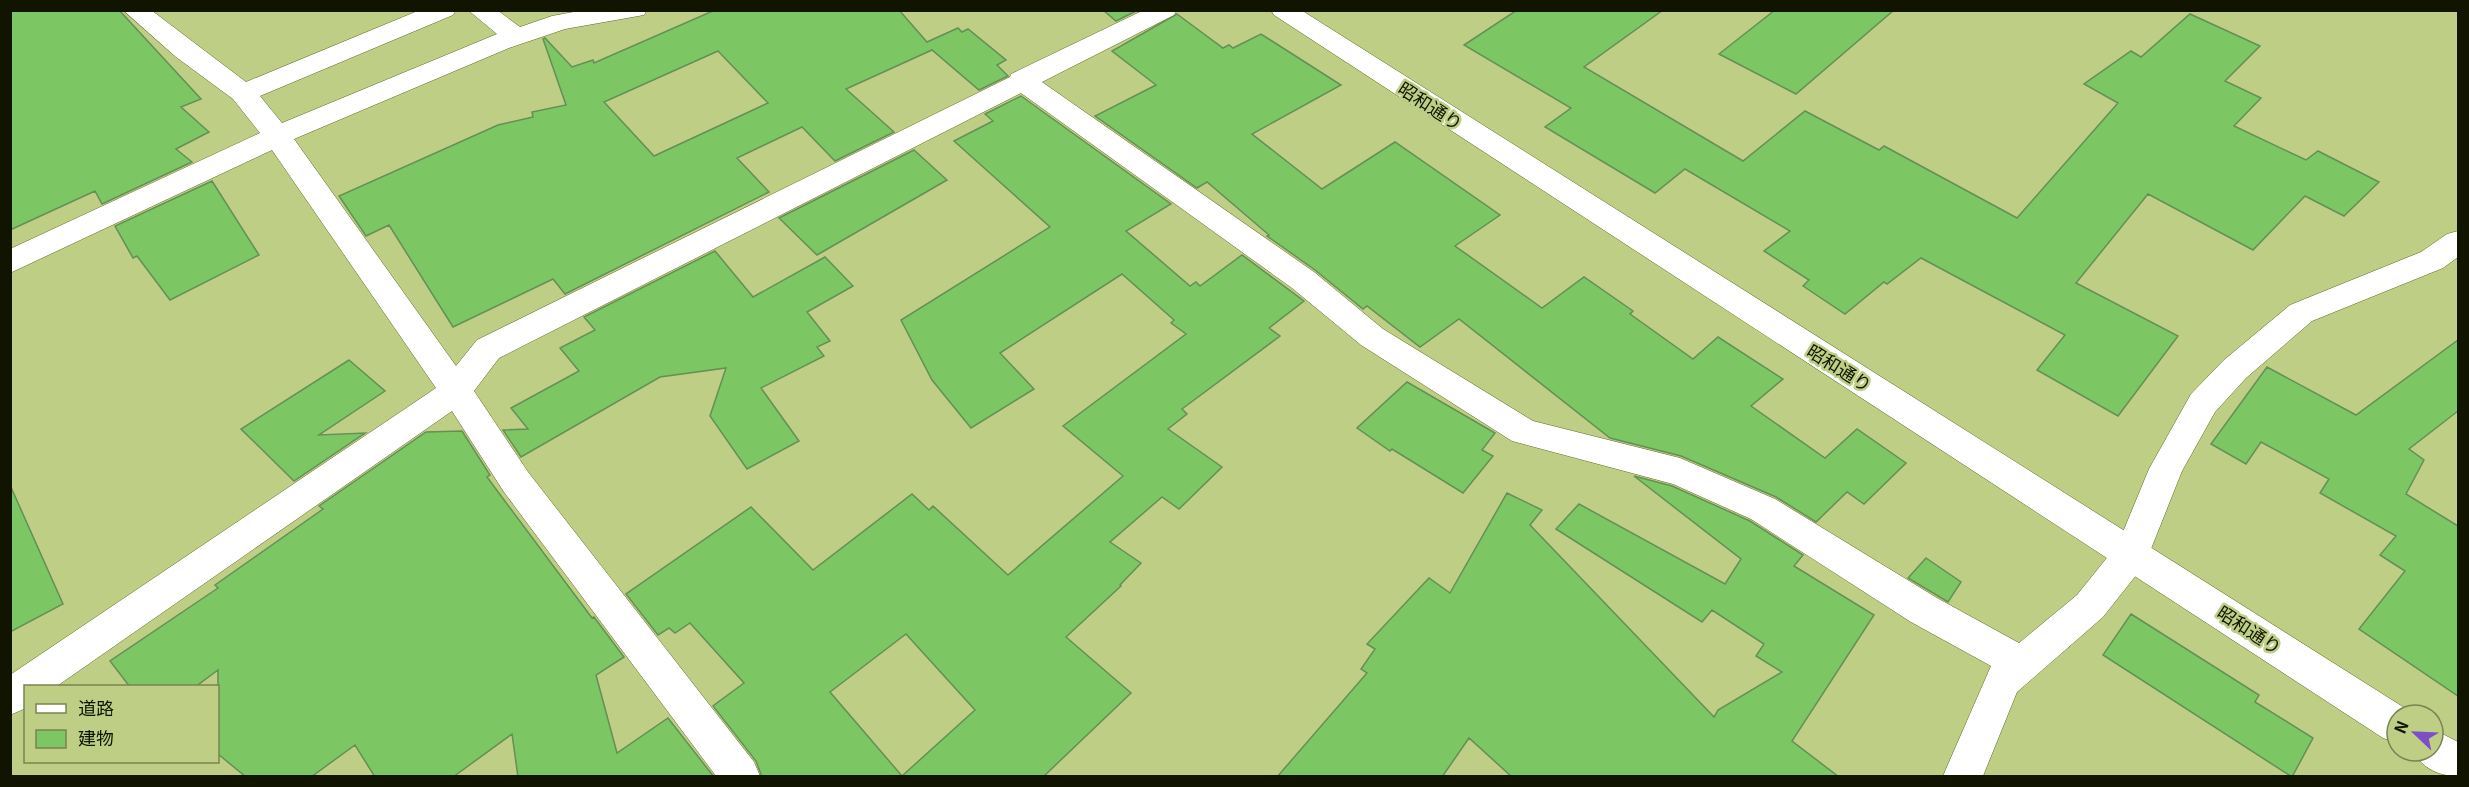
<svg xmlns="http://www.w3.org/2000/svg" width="2469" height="787" viewBox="0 0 2469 787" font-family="Georgia,'Noto Sans JP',serif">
  <rect width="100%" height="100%" fill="#bece85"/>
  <path fill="#7dc664" stroke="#648f56" stroke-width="1.5" fill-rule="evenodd" d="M10,10H119L201,99L181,107L209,132L176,149L192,162L102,204L95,191L10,230Z
    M715,10H899L927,42L958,28L962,32L968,29L1006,60L997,65L1008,76L979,90L932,50L846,89L894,132L835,161L802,127L737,158L769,192L565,294L553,279L453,327L389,225L366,236L339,196L498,125L533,117L532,112L566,105L543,39L545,38L572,67L593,60L594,63ZM718,51L768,103L654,156L604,102Z
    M1103,10H1138L1116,21Z
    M1517,10H1663L1584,67L1743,161L1805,111L1879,150L1884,146L2017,218L2118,103L2084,84L2131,51L2141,57L2190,14L2260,46L2225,81L2261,98L2234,126L2306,160L2318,151L2379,182L2344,216L2305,196L2253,250L2148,194L2076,283L2178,336L2118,416L2037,370L2065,335L1921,258L1887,284L1884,282L1845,314L1803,286L1809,280L1764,251L1790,231L1685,169L1655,193L1545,127L1571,108L1464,45Z
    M1775,10H1894L1796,94L1719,54Z
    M1177,14L1223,48L1229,45L1233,48L1261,34L1341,85L1252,134L1322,189L1395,142L1500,215L1455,246L1542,308L1584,277L1633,311L1630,314L1693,359L1718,337L1783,379L1751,406L1825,458L1857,429L1906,463L1864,504L1847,492L1816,522L1776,497L1681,456L1610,438L1459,319L1420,347L1367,306L1363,309L1315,270L1267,236L1269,235L1207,182L1197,188L1095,116L1156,85L1112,51Z
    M1021,96L1171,204L1126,231L1190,286L1196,282L1200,286L1242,255L1304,301L1269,328L1280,336L1182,409L1187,414L1168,429L1222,467L1179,509L1162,497L1110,542L1141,563L1120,585L1121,586L1066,637L1131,693L1043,777H762L756,761L713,706L744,683L690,623L675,633L669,628L658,635L626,594L751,507L813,570L912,494L929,510L933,506L1008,575L1123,476L1063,426L1186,334L1171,323L1174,320L1122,274L1000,353L1034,389L971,428L932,380L901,320L1050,227L954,141L993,121L985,114ZM906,634L975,710L902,776L830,692Z
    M914,150L947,180L817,255L779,218Z
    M212,181L259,255L170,300L137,256L133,258L115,226Z
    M715,251L753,297L825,257L853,286L807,312L830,341L817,347L824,356L761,388L799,441L747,469L710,416L726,368L660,377L521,457L503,430L528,429L511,408L579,371L560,348L595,330L584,317Z
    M2458,340V411L2409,449L2424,460L2406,494L2458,526V696L2359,629L2405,571L2380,555L2396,536L2320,493L2329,479L2261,442L2246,464L2211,444L2267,367L2356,415Z
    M349,360L385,391L319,435L365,433L294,481L241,429Z
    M1407,382L1495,433L1482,450L1493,456L1463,493L1392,449L1390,451L1357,428Z
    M462,431L490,475L487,477L592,618L594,617L624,657L596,675L617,753L668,718L714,777H518L512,734L453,777H375L355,745L311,777H246L218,754V670L195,687H130L110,661L218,588L215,585L323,509L319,506L426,432Z
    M1634,476L1672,486L1750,521L1803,555L1794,566L1874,615L1792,741L1839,777H1512L1469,738L1442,777H1277L1367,673L1361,669L1375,649L1367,644L1429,578L1450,593L1507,493L1542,510L1530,525L1714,717L1718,710L1782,672L1756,656L1764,644L1712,610L1702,622L1556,529L1579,504L1725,584L1741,559Z
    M10,485L63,604L10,632Z
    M1926,558L1961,582L1948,602L1908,578Z
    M2131,614L2259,695L2255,702L2313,738L2292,777L2103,655Z"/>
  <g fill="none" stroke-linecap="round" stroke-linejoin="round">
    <g stroke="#5d6921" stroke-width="1">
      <path id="minor" d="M123,10H151L246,82L420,10H456L453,15L260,96L282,123L497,34L468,10H497L520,27L552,16L584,10H647L644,15L565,29L509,48L294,139L456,366L477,340L1010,77L1011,74L1144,10H1177L1174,15L1042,82L1314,272L1383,329L1533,421L1680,458L1775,499L1937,598L2019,643L2077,595L2118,544L2149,469L2191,394L2224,360L2290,305L2421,252L2447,234L2458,231V257L2443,268L2312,321L2246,378L2215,412L2182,471L2145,564L2103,617L2017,692L1983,776H1943L1991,666L1911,622L1751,519L1673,484L1512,441L1361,345L1292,288L1021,93L499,358L474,391L528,472L754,762L760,776H716L504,492L452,411L57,686H26V708L10,715V675L436,388L272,150L10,273V249L260,133L233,99L176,57Z"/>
    </g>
    <g stroke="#5d6921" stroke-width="1">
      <path id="tertiary" d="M1271,10H1301L2411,712L2412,715H2397V743L2383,738L1274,15Z
        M2433,729L2458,742V776C2440,776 2422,769 2414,751H2433Z"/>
    </g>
    <use href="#minor" fill="#fff" fill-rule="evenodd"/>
    <use href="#tertiary" fill="#fff" fill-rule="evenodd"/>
  </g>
  <g text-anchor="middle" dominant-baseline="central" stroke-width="5" stroke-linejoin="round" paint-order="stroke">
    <g font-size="18" fill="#111500" stroke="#bece85">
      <text transform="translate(1431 105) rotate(33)">昭和通り</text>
      <text transform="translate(1840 367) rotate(32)">昭和通り</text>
      <text transform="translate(2250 629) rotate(33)">昭和通り</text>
    </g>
  </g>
  <rect width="2469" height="787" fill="none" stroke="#111500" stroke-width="24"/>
  <rect x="24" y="685" width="195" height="78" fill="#bece85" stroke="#798450" stroke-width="1.5"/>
  <rect x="36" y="704" width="30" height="9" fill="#ffffff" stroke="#798450" stroke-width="1.5"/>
  <text x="78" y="715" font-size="18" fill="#111500">道路</text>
  <rect x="36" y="730" width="30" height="18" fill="#7dc664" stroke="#798450" stroke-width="1.5"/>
  <text x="78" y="745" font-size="18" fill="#111500">建物</text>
  <g transform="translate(2415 733) rotate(293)"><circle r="28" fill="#bece85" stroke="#798450" stroke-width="1.5"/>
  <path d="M0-4.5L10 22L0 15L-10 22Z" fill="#7e4ec7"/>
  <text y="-9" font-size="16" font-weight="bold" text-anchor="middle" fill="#111500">N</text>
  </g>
</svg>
